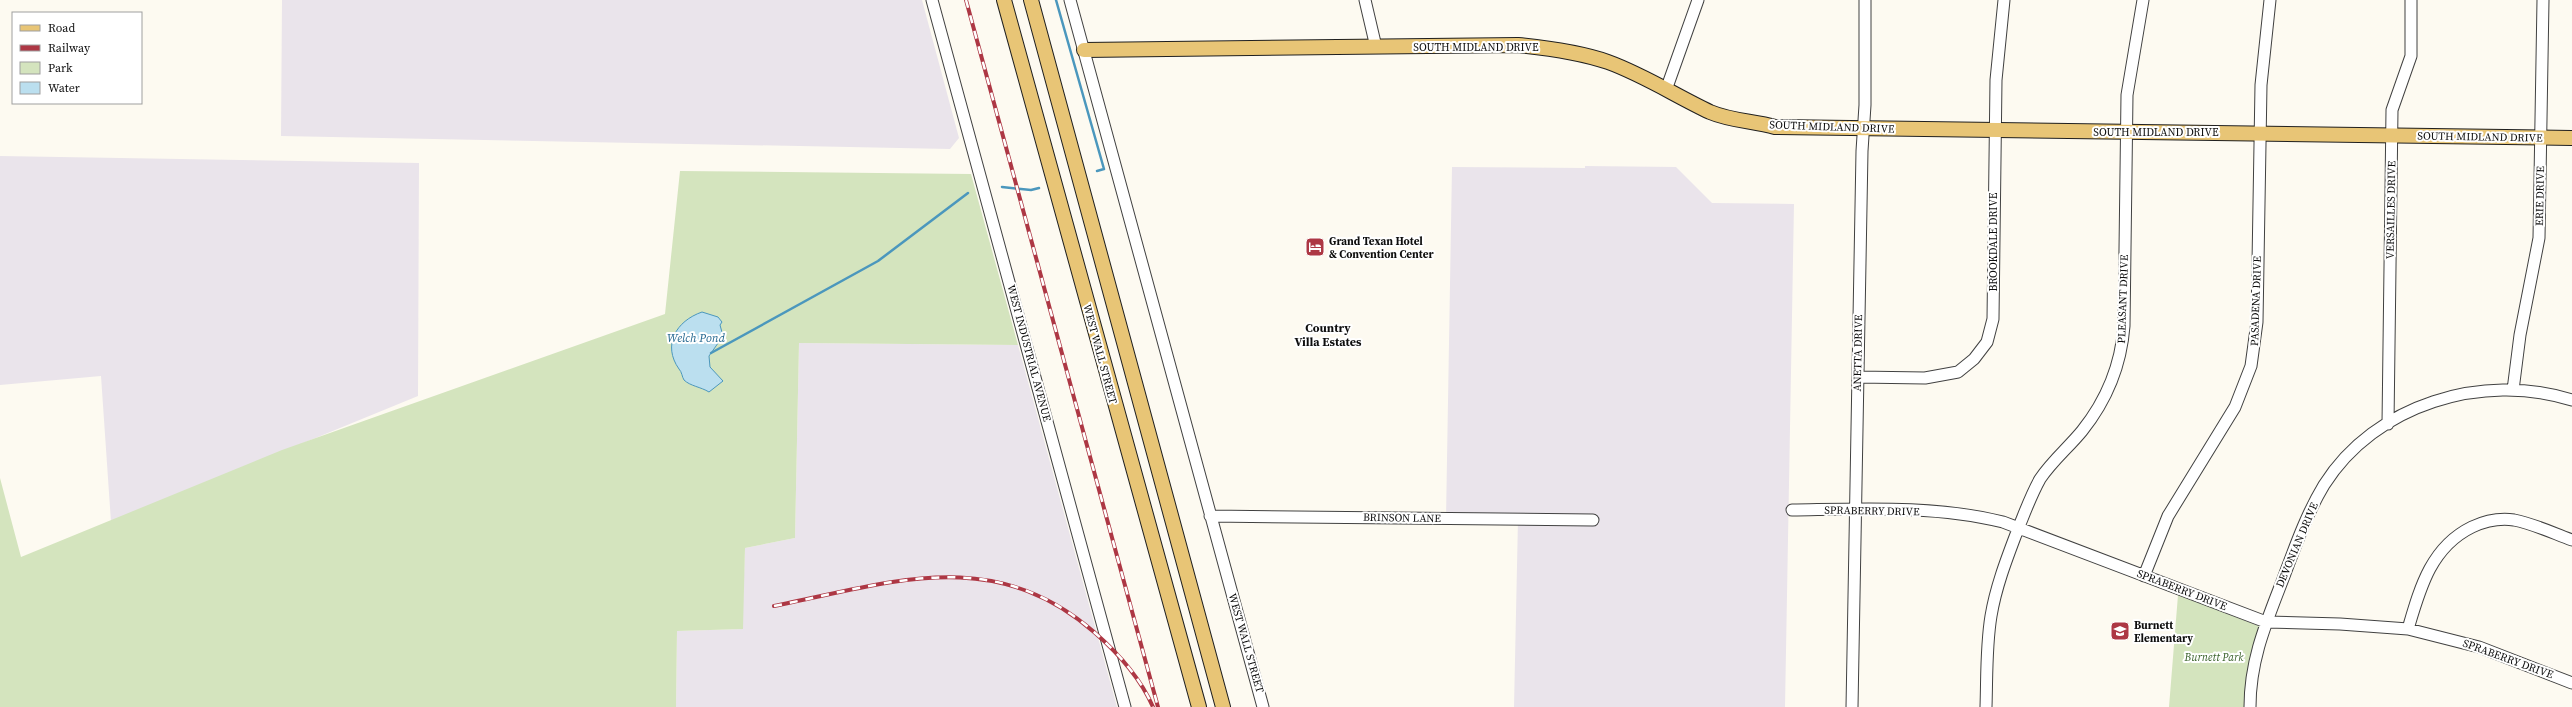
<svg xmlns="http://www.w3.org/2000/svg" width="2572" height="707" viewBox="0 0 2572 707" font-family="'Source Serif 4',serif">
  <rect width="100%" height="100%" fill="#fdfaf1"/>
  <path fill="#eae4eb" d="M282,0H922L959,138L950,149L281,136Z
    M0,156L419,163L418,396L111,522L101,376L0,385Z
    M1585,166L1676,167L1712,203L1794,204L1785,707H1514L1518,519H1446L1452,167L1585,168Z
    M799,343L1018,345L1117,707H676L677,631L742,629L745,548L795,538Z"/>
  <path fill="#d4e4be" d="M680,171L971,174L1018,345L799,343L795,538L745,548L743,629L677,631L676,707H0V478L21,557L282,450L665,314Z
    M2178,595L2259,626L2248,707H2169Z"/>
  <path fill="#bbdfef" stroke="#4b97bd" d="M702,312L718,317L722,322L720,325L723,336L709,356L710,367L723,381L709,392C701,387 690,386 684,380C682,377 682,372 679,369C662,345 676,321 702,312Z"/>
  <g fill="none" stroke-linecap="round" stroke-linejoin="round">
    <path stroke="#4b97bd" stroke-width="2.5" d="M1056,0L1104,169L1097,171
      M1002,187L1031,190L1039,188
      M711,353L878,261L968,193"/>
    <g stroke="#414141" stroke-width="13">
      <path id="minor" d="M932,0L1125,707
        M1070,0L1263,707
        M1365,0L1376,47
        M1666,90L1698,0
        M1858,377L1925,378L1958,372L1974,359L1987,342L1993,319L1996,80L2004,0
        M2513,390L2520,335L2539,238L2543,0
        M2388,424L2392,110L2411,56V0
        M1792,510C1861,509 1935,505 2003,522L2266,622L2340,624L2408,629L2479,647L2572,683
        M1210,516L1593,520
        M2144,576L2168,516L2235,407L2251,366L2257,322L2261,85L2270,0
        M2408,629C2420,588 2431,547 2472,527C2485,521 2500,518 2514,520C2534,524 2553,533 2572,540
        M1852,707L1862,151L1865,105V0
        M1986,707C1987,677 1986,646 1991,616C1996,586 2007,558 2018,529C2025,512 2031,495 2040,479C2052,461 2068,448 2082,431C2106,401 2121,365 2124,326L2127,95L2143,0
        M2250,707C2250,660 2266,623 2283,579C2295,547 2306,515 2324,485C2375,404 2483,372 2572,400"/>
    </g>
    <g stroke="#1f1f1f" stroke-width="16">
      <path id="major" d="M1004,0L1199,707
        M1031,0L1223,707
        M1084,50L1518,45C1549,48 1579,52 1608,62C1644,75 1676,96 1710,112C1731,121 1754,121 1775,127L2572,138"/>
    </g>
    <use href="#minor" stroke="#fff" stroke-width="11"/>
    <use href="#major" stroke="#e8c576" stroke-width="14"/>
    <g stroke="#ad3744" stroke-width="4">
      <path id="rail" d="M966,0L1158,707
        M774,606C890,583 993,544 1094,632C1118,653 1140,677 1153,707"/>
    </g>
    <use href="#rail" stroke="#fff" stroke-width="2.5" stroke-dasharray="8" stroke-linecap="butt"/>
  </g>
  <defs>
    <g id="hotel-square" transform="scale(1)"><rect x="-9" y="-9" width="18" height="18" rx="4" fill="#ad3744" stroke="#fff"/><path d="M-6-4.5h1.5V1H6V5H4.5V3h-9V5H-6ZM-4 0a1.8 1.8 0 1 1 3.6 0ZM.5 0V-2.5h3Q6-2.5 6 0Z" fill="#fff"/></g>
    <g id="school-square" transform="scale(1)"><rect x="-9" y="-9" width="18" height="18" rx="4" fill="#ad3744" stroke="#fff"/><path d="M0-5L7-2L0 1L-7-2ZM-4 1L0 2.5L4 1V4Q0 6-4 4Z" fill="#fff"/></g>
  </defs>
  <g fill-rule="evenodd">
    <use href="#hotel-square" x="1315" y="247"/>
    <use href="#school-square" x="2120" y="631"/>
  </g>
  <g text-anchor="middle" dominant-baseline="central" stroke-width="4" stroke-linejoin="round" paint-order="stroke">
    <g font-size="11" fill="#0e0e0e" stroke="#fff">
      <text x="1476" y="47">SOUTH MIDLAND DRIVE</text>
      <text transform="translate(1832 127) rotate(2)">SOUTH MIDLAND DRIVE</text>
      <text x="2156" y="132">SOUTH MIDLAND DRIVE</text>
      <text transform="translate(2480 137) rotate(1)">SOUTH MIDLAND DRIVE</text>
      <text transform="translate(2540 196) rotate(-89)">ERIE DRIVE</text>
      <text transform="translate(2391 210) rotate(-89)">VERSAILLES DRIVE</text>
      <text transform="translate(1993 242) rotate(-90)">BROOKDALE DRIVE</text>
      <text transform="translate(2123 299) rotate(-88)">PLEASANT DRIVE</text>
      <text transform="translate(2256 301) rotate(-88)">PASADENA DRIVE</text>
      <text transform="translate(1029 353) rotate(75)">WEST INDUSTRIAL AVENUE</text>
      <text transform="translate(1858 353) rotate(-89)">ANETTA DRIVE</text>
      <text transform="translate(1100 354) rotate(75)">WEST WALL STREET</text>
      <text transform="translate(1872 511) rotate(1)">SPRABERRY DRIVE</text>
      <text transform="translate(1402 518) rotate(1)">BRINSON LANE</text>
      <text transform="translate(2297 545) rotate(-67)">DEVONIAN DRIVE</text>
      <text transform="translate(2182 590) rotate(21)">SPRABERRY DRIVE</text>
      <text transform="translate(1246 643) rotate(74)">WEST WALL STREET</text>
      <text transform="translate(2508 659) rotate(20)">SPRABERRY DRIVE</text>
    </g>
    <g font-size="11" font-weight="bold" fill="#0e0e0e" stroke="#fff" text-anchor="start">
      <text x="1329" y="241">Grand Texan Hotel<tspan x="1329" dy="13">&amp; Convention Center</tspan></text>
      <text x="2134" y="625">Burnett<tspan x="2134" dy="13">Elementary</tspan></text>
    </g>
    <g font-size="11" font-style="italic" fill="#355e26" stroke="#fff">
      <text x="2214" y="657">Burnett Park</text>
    </g>
    <g font-size="12" font-weight="bold" fill="#0e0e0e" stroke="#fff">
      <text x="1328" y="328">Country<tspan x="1328" dy="14">Villa Estates</tspan></text>
    </g>
    <g font-size="12" font-style="italic" fill="#266991" stroke="#fff">
      <text x="696" y="338">Welch Pond</text>
    </g>
  </g>
  <rect x="12" y="12" width="130" height="92" fill="#ffffff" stroke="#9f9f9f"/>
  <rect x="20" y="25" width="20" height="6" fill="#e8c576" stroke="#9f9f9f"/>
  <text x="48" y="32" font-size="12" fill="#0e0e0e">Road</text>
  <rect x="20" y="45" width="20" height="6" fill="#ad3744" stroke="#9f9f9f"/>
  <text x="48" y="52" font-size="12" fill="#0e0e0e">Railway</text>
  <rect x="20" y="62" width="20" height="12" fill="#d4e4be" stroke="#9f9f9f"/>
  <text x="48" y="72" font-size="12" fill="#0e0e0e">Park</text>
  <rect x="20" y="82" width="20" height="12" fill="#bbdfef" stroke="#9f9f9f"/>
  <text x="48" y="92" font-size="12" fill="#0e0e0e">Water</text>
</svg>
